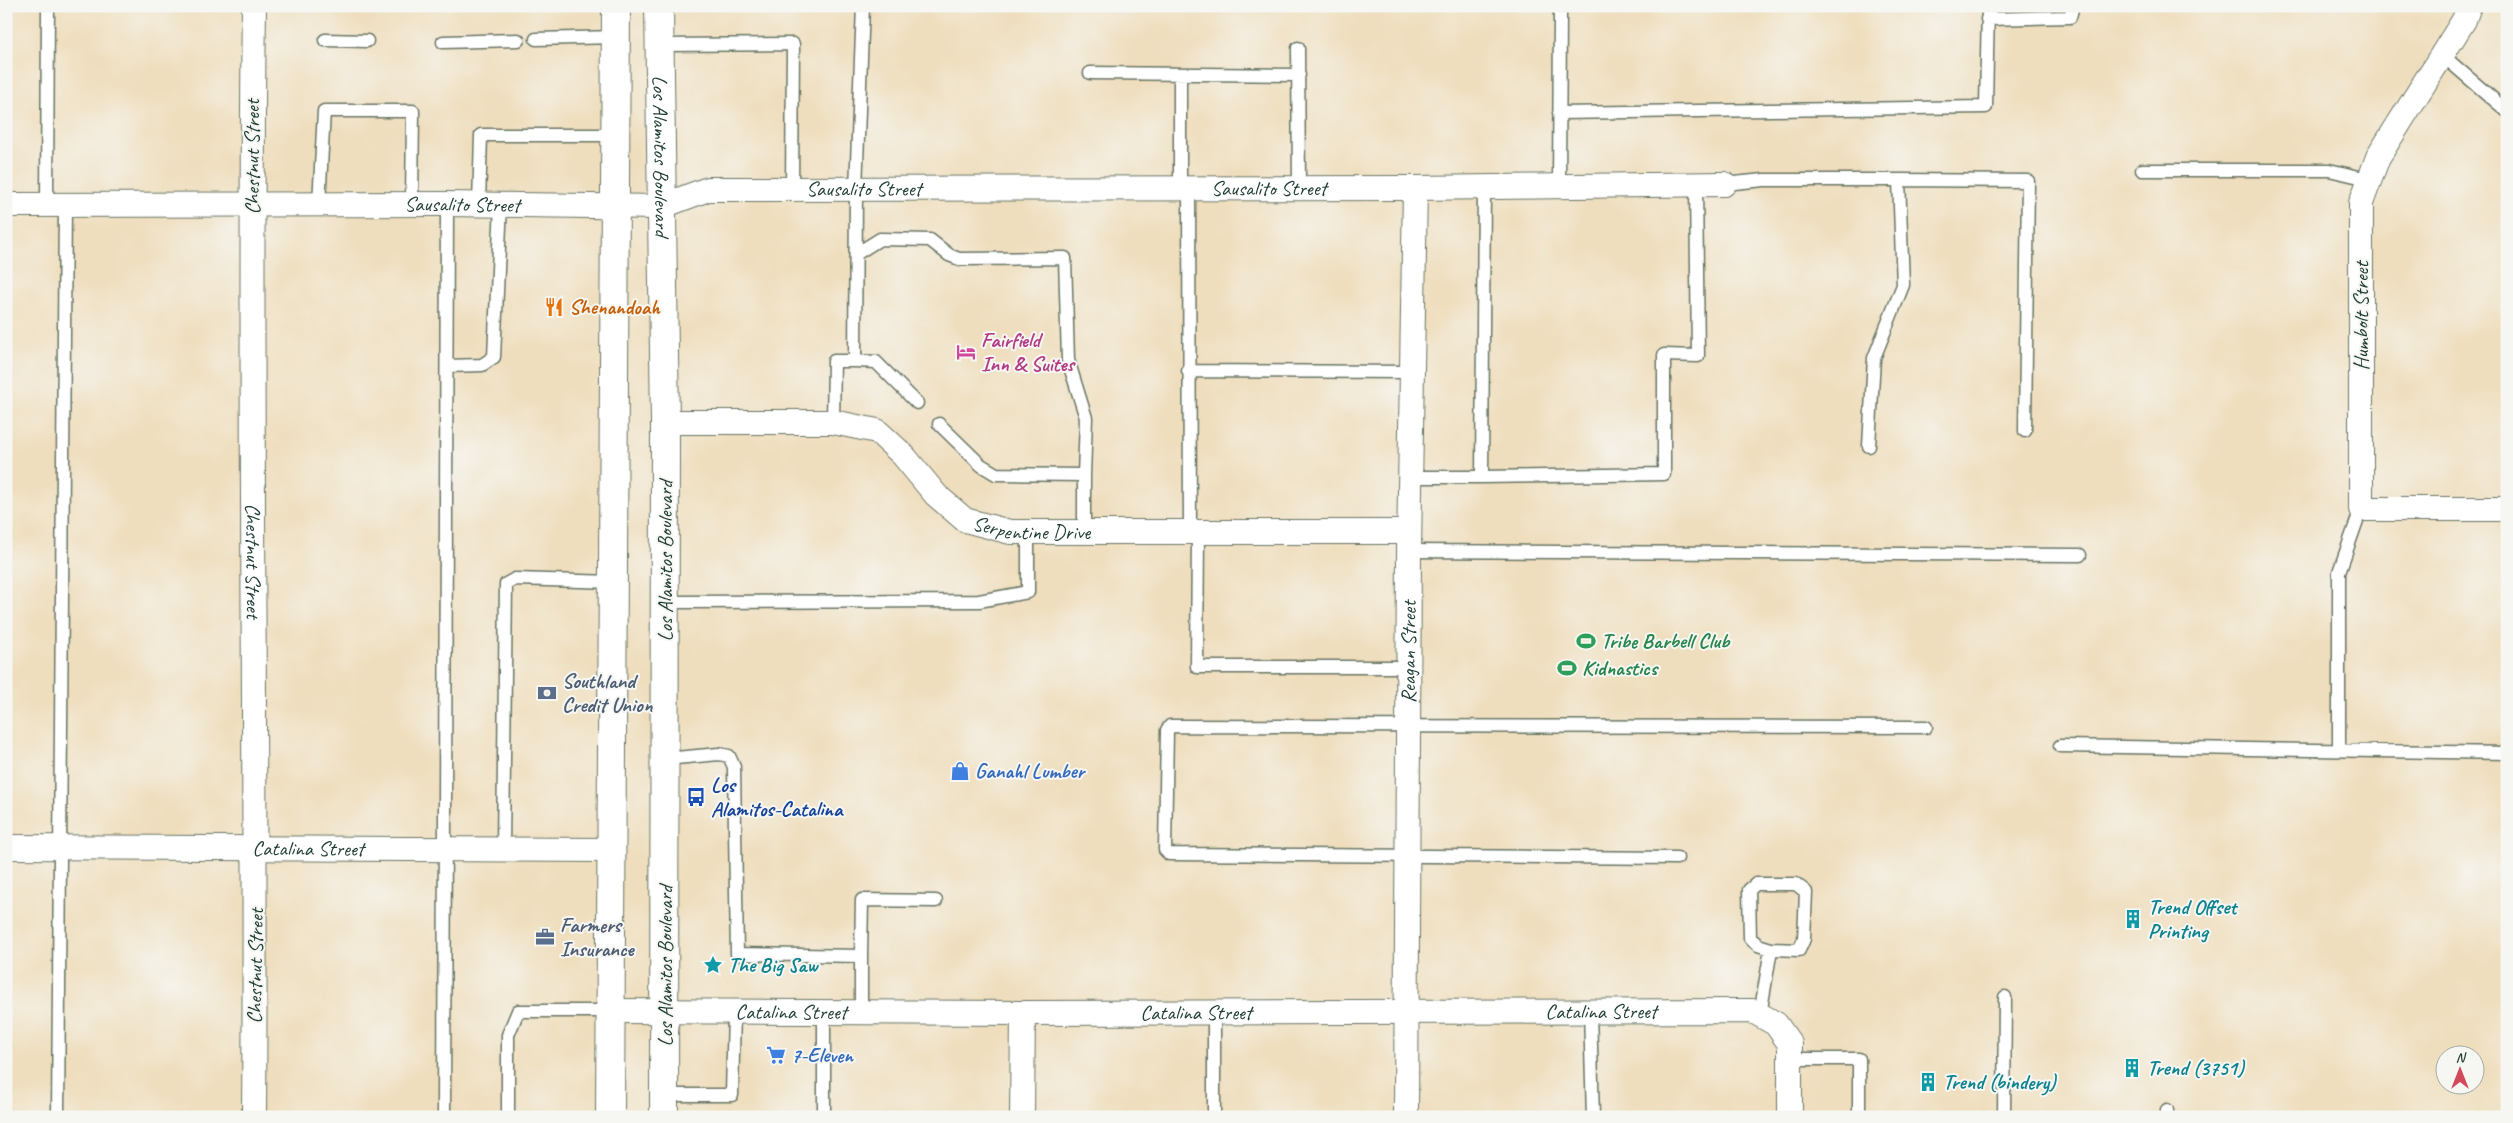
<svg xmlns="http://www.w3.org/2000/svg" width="2513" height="1123" viewBox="0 0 2513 1123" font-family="Caveat,sans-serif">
  <rect width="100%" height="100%" fill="#f6f6f2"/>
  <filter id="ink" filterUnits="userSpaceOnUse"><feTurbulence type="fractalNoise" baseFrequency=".02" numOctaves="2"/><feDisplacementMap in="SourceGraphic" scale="10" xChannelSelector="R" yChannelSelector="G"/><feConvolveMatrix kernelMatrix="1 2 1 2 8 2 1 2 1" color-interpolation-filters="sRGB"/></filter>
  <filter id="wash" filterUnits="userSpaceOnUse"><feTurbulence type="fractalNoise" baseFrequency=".0096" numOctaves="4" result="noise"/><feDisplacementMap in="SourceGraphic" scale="20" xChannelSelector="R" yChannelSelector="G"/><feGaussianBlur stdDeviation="1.12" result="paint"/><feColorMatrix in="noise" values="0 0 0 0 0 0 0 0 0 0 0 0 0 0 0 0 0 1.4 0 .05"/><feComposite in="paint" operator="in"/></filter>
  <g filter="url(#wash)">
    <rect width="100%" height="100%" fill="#efdebd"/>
  </g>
  <g filter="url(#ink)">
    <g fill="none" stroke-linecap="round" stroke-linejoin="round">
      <g stroke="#687564" stroke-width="15">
        <path id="service" d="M1987,19L2070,17L2073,6
          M536,39L616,37
          M325,40L367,41
          M443,42L518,40
          M659,45L793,44L792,189
          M1298,48L1299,188
          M2442,55L2507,111
          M1090,73L1299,75
          M1180,74V188
          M1559,113L1986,107L1988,6
          M2142,170H2329L2368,179
          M1899,180L2028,181L2025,431
          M1724,184L1764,180H1899L1903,285L1874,358L1869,446
          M1484,187L1482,477L1664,474V355L1698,356L1696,185
          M1559,187L1560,11
          M1189,188L1190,533
          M47,204L48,6
          M319,204L324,111H413L412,204
          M479,204L481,135H616
          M856,254L880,239L930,240L949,255L959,259L1065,258L1068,360L1086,418L1084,475L996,474L981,465L939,424
          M855,361L876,362L917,403
          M447,366L482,365L494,357L501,204
          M1188,371L1412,372
          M833,422L834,361H855L856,189L863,6
          M1084,475V532
          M1410,477H1482
          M1198,533L1197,667H1408
          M1409,551L2080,555
          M664,602L979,601L1028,592V532
          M2060,746L2507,753
          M2339,750V572L2361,509
          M665,759L719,754L729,756L734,767L737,954L861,956V1013
          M503,849L506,584L515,579L613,582
          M1677,858L1169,854L1165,850L1167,730L1170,726L1926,727
          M861,956L862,900L936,901
          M1590,1011L1593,1117
          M1760,1015L1771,949L1799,950L1804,939L1806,892L1796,884H1756L1749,890L1750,938L1758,945L1771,949
          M1790,1059H1859V1117
          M665,1095H732L734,1012
          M2167,1110V1117
          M58,1117L65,204
          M444,1117L447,204
          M508,1117V1035L518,1011H611
          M824,1117V1012
          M1214,1117V1012
          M2004,1117L2005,997"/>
      </g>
      <g stroke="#687564" stroke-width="26">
        <g id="minor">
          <path id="s1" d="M254,6C249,376 257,747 254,1117"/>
          <path d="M2469,6L2464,20L2378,157L2361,203V509H2507"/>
          <path id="s2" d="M6,205L447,204L660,207L708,189L1415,188L1724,184"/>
          <path id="s3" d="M665,422H833L877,431L903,455L936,495L965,520L1010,532H1409"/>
          <path id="s4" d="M6,847L611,850"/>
          <path id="s5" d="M611,1011L1023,1013L1753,1011L1776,1024L1790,1044V1117"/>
          <path d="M1022,1117L1023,1013"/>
          <path id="s6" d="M1406,1117L1409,551L1415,188"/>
        </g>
      </g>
      <g stroke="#687564" stroke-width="30">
        <g id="primary">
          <path id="s7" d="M659,6L665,422L664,1117"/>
          <path d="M610,1117L616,6"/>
        </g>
      </g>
      <use href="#service" stroke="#fff" stroke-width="12"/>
      <use href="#minor" stroke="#fff" stroke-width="24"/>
      <use href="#primary" stroke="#fff" stroke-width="28"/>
    </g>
  </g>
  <defs>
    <g id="restaurant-bare" transform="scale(1.5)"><path d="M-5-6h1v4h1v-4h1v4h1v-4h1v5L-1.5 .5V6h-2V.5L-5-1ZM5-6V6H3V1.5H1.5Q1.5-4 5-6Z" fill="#e8710a" stroke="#f6f6f2" stroke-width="2.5" paint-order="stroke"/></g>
    <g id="hotel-bare" transform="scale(1.5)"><path d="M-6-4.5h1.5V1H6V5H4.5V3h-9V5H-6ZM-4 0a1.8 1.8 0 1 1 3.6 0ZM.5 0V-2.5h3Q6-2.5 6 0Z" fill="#d1479c" stroke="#f6f6f2" stroke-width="2.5" paint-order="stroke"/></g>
    <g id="stadium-bare" transform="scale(1.5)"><path d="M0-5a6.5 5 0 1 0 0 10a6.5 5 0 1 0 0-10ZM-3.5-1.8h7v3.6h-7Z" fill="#2e9e5b" stroke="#f6f6f2" stroke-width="2.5" paint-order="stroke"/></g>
    <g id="bank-bare" transform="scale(1.5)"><path d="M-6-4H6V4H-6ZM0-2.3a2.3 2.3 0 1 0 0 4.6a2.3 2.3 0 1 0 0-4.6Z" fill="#5c6f8a" stroke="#f6f6f2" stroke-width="2.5" paint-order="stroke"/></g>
    <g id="shop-bare" transform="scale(1.5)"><path d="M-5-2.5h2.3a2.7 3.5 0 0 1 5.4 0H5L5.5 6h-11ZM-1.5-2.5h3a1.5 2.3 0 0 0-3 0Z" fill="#3f7fe0" stroke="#f6f6f2" stroke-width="2.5" paint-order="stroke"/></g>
    <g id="bus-bare" transform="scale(1.5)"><path d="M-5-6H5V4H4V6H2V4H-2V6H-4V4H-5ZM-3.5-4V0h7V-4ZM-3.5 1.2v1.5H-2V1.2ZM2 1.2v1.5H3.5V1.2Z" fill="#1a4fb4" stroke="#f6f6f2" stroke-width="2.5" paint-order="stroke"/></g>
    <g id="building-bare" transform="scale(1.5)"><path d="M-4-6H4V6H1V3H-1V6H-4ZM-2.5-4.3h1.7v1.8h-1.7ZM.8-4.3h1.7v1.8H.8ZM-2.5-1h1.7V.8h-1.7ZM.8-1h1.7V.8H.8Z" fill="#0f9aa8" stroke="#f6f6f2" stroke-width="2.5" paint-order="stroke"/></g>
    <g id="office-bare" transform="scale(1.5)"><path d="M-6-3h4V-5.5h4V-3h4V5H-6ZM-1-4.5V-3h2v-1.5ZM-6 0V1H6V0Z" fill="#5c6f8a" stroke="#f6f6f2" stroke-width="2.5" paint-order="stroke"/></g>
    <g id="sight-bare" transform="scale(1.5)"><path d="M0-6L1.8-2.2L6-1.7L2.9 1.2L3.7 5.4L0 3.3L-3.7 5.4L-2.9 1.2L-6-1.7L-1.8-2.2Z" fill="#0f9aa8" stroke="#f6f6f2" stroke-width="2.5" paint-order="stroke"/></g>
    <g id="supermarket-bare" transform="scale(1.5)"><path d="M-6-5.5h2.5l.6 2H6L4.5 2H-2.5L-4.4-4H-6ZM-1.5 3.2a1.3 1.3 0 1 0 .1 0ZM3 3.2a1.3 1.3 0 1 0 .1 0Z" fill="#3f7fe0" stroke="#f6f6f2" stroke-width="2.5" paint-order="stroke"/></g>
  </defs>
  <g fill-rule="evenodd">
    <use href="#restaurant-bare" x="554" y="307"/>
    <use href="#hotel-bare" x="966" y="352"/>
    <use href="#stadium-bare" x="1586" y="641"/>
    <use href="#stadium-bare" x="1567" y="668"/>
    <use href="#bank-bare" x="547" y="693"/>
    <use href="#shop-bare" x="960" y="771"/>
    <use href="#bus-bare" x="696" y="797"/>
    <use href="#building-bare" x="2133" y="919"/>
    <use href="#office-bare" x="545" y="937"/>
    <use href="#sight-bare" x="713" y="965"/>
    <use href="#supermarket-bare" x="776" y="1055"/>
    <use href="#building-bare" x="2132" y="1068"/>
    <use href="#building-bare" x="1928" y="1082"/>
  </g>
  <g text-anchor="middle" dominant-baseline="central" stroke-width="4" stroke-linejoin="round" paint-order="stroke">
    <g font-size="21" fill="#1f3d34" stroke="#f6f6f2">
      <text transform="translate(252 157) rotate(-90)">Chestnut Street</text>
      <text stroke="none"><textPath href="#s7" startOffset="150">Los Alamitos Boulevard</textPath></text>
      <text stroke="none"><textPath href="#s2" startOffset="1266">Sausalito Street</textPath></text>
      <text stroke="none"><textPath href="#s2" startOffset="861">Sausalito Street</textPath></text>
      <text stroke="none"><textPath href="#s2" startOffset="456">Sausalito Street</textPath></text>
      <text transform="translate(2361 316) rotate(-90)">Humbolt Street</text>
      <text stroke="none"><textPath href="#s3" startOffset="406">Serpentine Drive</textPath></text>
      <text stroke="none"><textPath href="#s1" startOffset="555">Chestnut Street</textPath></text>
      <text transform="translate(665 561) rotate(-90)">Los Alamitos Boulevard</text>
      <text stroke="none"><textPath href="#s6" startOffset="465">Reagan Street</textPath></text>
      <text stroke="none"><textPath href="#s4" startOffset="302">Catalina Street</textPath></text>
      <text transform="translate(255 966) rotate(-89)">Chestnut Street</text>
      <text transform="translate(665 966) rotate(-90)">Los Alamitos Boulevard</text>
      <text stroke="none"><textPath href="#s5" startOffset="990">Catalina Street</textPath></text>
      <text stroke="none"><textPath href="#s5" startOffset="180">Catalina Street</textPath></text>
      <text stroke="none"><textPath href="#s5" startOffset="585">Catalina Street</textPath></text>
    </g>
    <g font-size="21" font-weight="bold" fill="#c56008" stroke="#f6f6f2" text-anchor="start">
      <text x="569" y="307">Shenandoah</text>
    </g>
    <g font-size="21" font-weight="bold" fill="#b23c85" stroke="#f6f6f2" text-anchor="start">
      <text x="981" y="340">Fairfield<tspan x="981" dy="24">Inn &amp; Suites</tspan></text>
    </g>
    <g font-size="21" font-weight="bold" fill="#27864d" stroke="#f6f6f2" text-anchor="start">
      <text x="1601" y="641">Tribe Barbell Club</text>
      <text x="1582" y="668">Kidnastics</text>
    </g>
    <g font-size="21" font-weight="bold" fill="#4e5e75" stroke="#f6f6f2" text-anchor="start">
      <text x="562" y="681">Southland<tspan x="562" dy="24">Credit Union</tspan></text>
      <text x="560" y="925">Farmers<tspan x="560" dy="24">Insurance</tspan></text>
    </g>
    <g font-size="21" font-weight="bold" fill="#366cbe" stroke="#f6f6f2" text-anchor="start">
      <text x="975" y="771">Ganahl Lumber</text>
      <text x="791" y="1055">7-Eleven</text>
    </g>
    <g font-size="21" font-weight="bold" fill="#164399" stroke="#f6f6f2" text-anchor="start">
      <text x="711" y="785">Los<tspan x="711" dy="24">Alamitos-Catalina</tspan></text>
    </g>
    <g font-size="21" font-weight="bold" fill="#0d838f" stroke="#f6f6f2" text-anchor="start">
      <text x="2148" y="907">Trend Offset<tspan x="2148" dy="24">Printing</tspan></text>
      <text x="728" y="965">The Big Saw</text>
      <text x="2147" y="1068">Trend (3751)</text>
      <text x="1943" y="1082">Trend (bindery)</text>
    </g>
  </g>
  <rect width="2513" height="1123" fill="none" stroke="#f6f6f2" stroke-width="25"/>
  <g transform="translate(2460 1070)"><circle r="24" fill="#f6f6f2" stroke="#a0aca6"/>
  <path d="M0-4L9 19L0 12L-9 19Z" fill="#d1495b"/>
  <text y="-8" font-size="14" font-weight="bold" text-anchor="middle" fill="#1f3d34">N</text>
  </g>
</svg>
